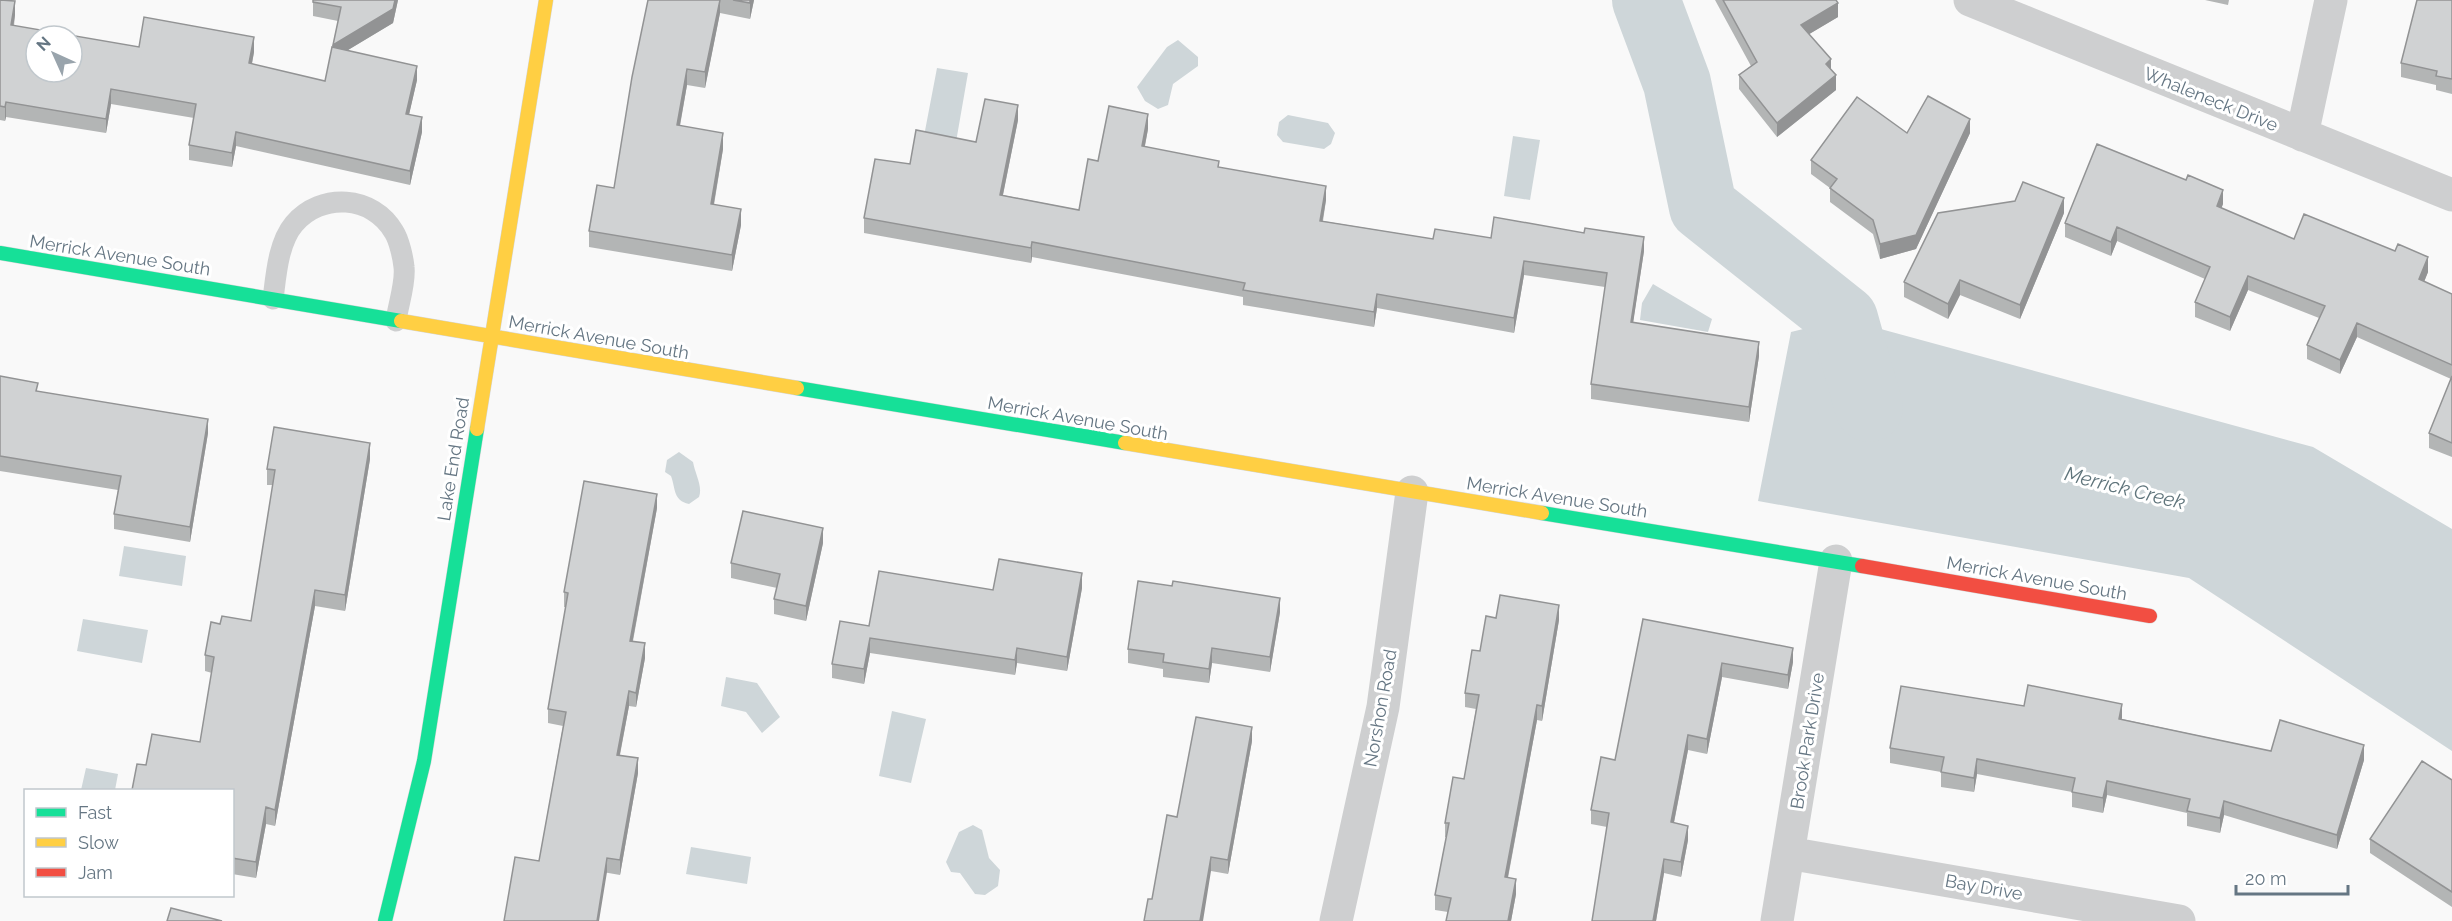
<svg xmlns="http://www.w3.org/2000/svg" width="2452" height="921" viewBox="0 0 2452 921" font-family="Raleway,sans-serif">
  <rect width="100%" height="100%" fill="#f9f9f9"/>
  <path fill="#ced6d9" d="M1178,40L1198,57V66L1173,84L1168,105L1158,109L1145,101L1137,87L1167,47Z
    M937,68L968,73L956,142L924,136Z
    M1288,115L1328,123L1335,133L1331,144L1324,149L1283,142L1277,135L1279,122Z
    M1513,136L1540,140L1530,200L1504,196Z
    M1653,284L1712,319L1708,332L1640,320L1642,303Z
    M1844,319L2313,447L2452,529V751L2189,578L1758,501L1791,332Z
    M679,452L693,462C695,474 703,486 699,497L689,504C673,500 676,490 671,476L665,472L667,460Z
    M124,546L186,556L182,586L119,576Z
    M83,619L148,630L142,663L77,651Z
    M726,677L757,683L780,717L762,733L746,712L721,706Z
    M892,711L926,719L911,783L879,776Z
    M86,768L118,774L115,790H81Z
    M973,825L982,830L989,858L1000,870L998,886L985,895L975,894L960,873L951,872L946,862L959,832Z
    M691,847L751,857L747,884L686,874Z"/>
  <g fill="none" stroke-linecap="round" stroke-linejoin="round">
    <path stroke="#ced6d9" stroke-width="68" d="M1646,0L1677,83L1703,207L1844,319L1869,408"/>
    <g stroke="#d5d6d7" stroke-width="15">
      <path id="fast" d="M0,253L401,321
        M797,388L1125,443
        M1542,513L1862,566
        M385,921L424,761L477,429"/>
    </g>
    <g stroke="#d5d6d7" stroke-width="15">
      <path id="slow" d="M401,321L797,388
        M477,429L546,0
        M1125,443L1542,513"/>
    </g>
    <g stroke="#d5d6d7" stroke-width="15">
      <path id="jam" d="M1862,566L2150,616"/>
    </g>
    <path stroke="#cecfd0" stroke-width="21" d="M273,299C276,276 278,243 294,224C321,192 373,195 394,232C399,240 403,257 404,267C406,283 398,305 396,321"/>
    <path stroke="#cecfd0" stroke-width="33" d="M1970,0L2452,195
      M2302,135L2331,0
      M1788,853L2179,921
      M1336,921L1383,707L1412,492
      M1777,921L1836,561"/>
    <use href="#fast" stroke="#16e098" stroke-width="14"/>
    <use href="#slow" stroke="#ffcf43" stroke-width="14"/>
    <use href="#jam" stroke="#f24e42" stroke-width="14"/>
  </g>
  <path fill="#b3b5b5" d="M0,0L15,15L14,26L139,47L254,52L252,64L325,81L338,21L313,16V0H398L393,23L348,50L417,80L409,114L422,132L410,185L236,146L232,167L189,160V145L194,118L111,104L106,133L6,117L5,121L0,120Z
    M648,0H754L750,19L720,13L705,88L687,85L680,126L723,149L714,205L741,225L732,271L589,247V231L614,188Z
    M1715,0H1836L1838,17L1809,34L1831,69L1836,90L1777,137L1739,89V75L1751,66Z
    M2205,0H2229L2228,5Z
    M2452,0V94L2436,90V85L2401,77V63Z
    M1018,120L1003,195L1079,210L1098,161L1148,129L1145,146L1219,167L1326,200L1323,221L1433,239L1491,238L1644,251L1633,322L1759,356L1749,422L1591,399V384L1605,287L1524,275L1514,333L1377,308L1374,327L1243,305V297L1032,257L1031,263L864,233V218L910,164L976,142Z
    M1907,133H1970L1916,249L1880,259L1873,234L1830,202V188L1811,174V160Z
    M2223,204L2221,208L2294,239L2428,272L2424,282L2452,294V457L2429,448V433L2451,379L2357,337L2340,374L2307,359V345L2319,318L2248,290L2230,331L2195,317V302L2205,279L2117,241L2111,256L2065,237V223Z
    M2064,213L2020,319L1960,295L1948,319L1904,297V282Z
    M0,376L38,391L208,433L190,542L114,529V514L118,490L0,471Z
    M370,459L345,611L315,606L275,826L266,824L256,878L232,874V790L146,765L200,742L212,673L205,671V655L220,624L251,621L273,485H267V469Z
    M657,508L633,641L645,658L636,707L629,706L620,755L638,773L620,875L539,861L563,726L548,723V709L566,607H564V592Z
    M823,543L806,621L774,614V599L777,588L731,578V563Z
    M1082,588L1067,671L1017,663L1015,675L870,653L864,684L832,678V664L869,626L993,590Z
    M1280,612L1270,672L1212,663L1209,683L1163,677V669L1128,663V649Z
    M1496,618L1559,620L1542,721L1537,720L1508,878L1516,894L1511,921H1446L1448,912L1435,910V895L1446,837H1445V823L1464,779L1476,709L1465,707V693L1480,651Z
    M1643,619L1793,662L1788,689L1722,677L1707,754L1688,750L1674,823L1688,840L1681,877L1664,873L1656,921H1592L1607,827L1591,824V810L1615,760Z
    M2024,706L2122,719L2271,751L2364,760L2337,849L2224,815L2220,833L2187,826V813L2107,795L2103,813L2072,807V792L1977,774L1974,792L1941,787V772L1890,763V748Z
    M1252,741L1228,874L1211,871L1152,899L1177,817Z
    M2452,780V907L2370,853V839Z"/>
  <path fill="#929394" d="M395,0H398L393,23L333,59V45Z
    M720,0V13L705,88V72Z
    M750,0H754L750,19Z
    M15,1V15L11,40V25Z
    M1838,3V17L1801,39V25Z
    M254,37V52L249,78V63Z
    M1831,59V74L1826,64Z
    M417,66V80L406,128V114Z
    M687,69V85L677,141V125Z
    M1836,75V90L1777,137V123Z
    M111,89V104L106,133V119Z
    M6,102V117L5,121V107Z
    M1018,105V120L1000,209V195Z
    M1148,114V129L1142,160V146Z
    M422,117V132L410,185V171Z
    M1970,119V133L1916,249L1880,259V244Z
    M236,132V146L232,167V153Z
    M723,133V149L711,220V204Z
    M1326,186V200L1320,235V221Z
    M2223,190V204L2217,220V206Z
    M2064,198V213L2020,319V305Z
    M741,209V225L732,271V255Z
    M2117,227V241L2111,256V242Z
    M1644,237V251L1631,337V322Z
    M1032,242V257L1031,263V248Z
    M2428,257V272L2419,294V279Z
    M1524,261V275L1514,333V318Z
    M2248,276V290L2230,331V317Z
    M1960,280V295L1948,319V304Z
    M1377,294V308L1374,327V312Z
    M2357,323V337L2340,374V360Z
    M1759,342V356L1749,422V407Z
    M208,419V433L190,542V527Z
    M370,443V459L345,611V595Z
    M657,494V508L630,655V641Z
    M823,528V543L806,621V606Z
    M1082,573V588L1067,671V657Z
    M315,590V606L275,826V810Z
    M1280,598V612L1270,672V657Z
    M1559,605V620L1542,721V706Z
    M870,638V653L864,684V669Z
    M645,643V658L636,707V693Z
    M1017,648V663L1015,675V660Z
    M1212,648V663L1209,683V669Z
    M1793,648V662L1788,689V675Z
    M1722,663V677L1707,754V739Z
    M629,691V706L617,769V755Z
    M2122,704V718L2119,733V719Z
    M1537,705V720L1505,892V877Z
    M1252,727V741L1228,874V860Z
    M1688,735V750L1671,837V822Z
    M2364,745V760L2337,849V835Z
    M638,758V773L620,875V860Z
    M1977,759V774L1974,792V778Z
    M2107,781V795L2103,813V798Z
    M2224,801V815L2220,833V818Z
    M266,807V824L256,878V862Z
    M1688,826V840L1681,877V862Z
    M1211,857V871L1203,921H1200Z
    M607,858V872L599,921H597Z
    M1664,859V873L1656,921H1653Z
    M1516,879V894L1511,921H1508Z"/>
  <path fill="#d0d2d3" stroke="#929394" stroke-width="1.5" fill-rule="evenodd" d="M0,0L15,1L11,25L139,47L144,17L254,37L249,63L325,81L332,47L417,66L406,114L422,117L410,171L236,132L232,153L189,145L196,104L111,89L106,119L6,102L5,107L0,106ZM36,36H72V72H36Z
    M313,0H395L393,9L333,45L341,7L313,2Z
    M648,0H720L705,72L687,69L677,125L723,133L711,204L741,209L732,255L589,231L597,185L614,188L632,77Z
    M733,0H750V3Z
    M1723,0H1836L1838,3L1801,25L1831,59L1826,64L1836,75L1777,123L1739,75L1757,62Z
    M2417,0H2452V79L2436,76L2437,71L2401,63Z
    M1928,96L1970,119L1916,235L1880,244L1873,220L1830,188L1837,179L1811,160L1857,97L1907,133Z
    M985,99L1018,105L1000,195L1079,210L1088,159L1098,161L1109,106L1148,114L1142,146L1219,161L1218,167L1326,186L1320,221L1433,239L1435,229L1491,238L1494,217L1584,233L1585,228L1644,237L1631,322L1759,342L1749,407L1591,384L1607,273L1524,261L1514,318L1377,294L1374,312L1243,290L1245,283L1032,242L1031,248L864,218L875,159L910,164L916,130L976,142Z
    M2097,144L2186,180L2188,175L2223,190L2217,206L2294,239L2304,214L2395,251L2398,244L2428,257L2419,279L2452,294V365L2357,323L2340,360L2307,345L2325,306L2248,276L2230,317L2195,302L2210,267L2117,227L2111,242L2065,223Z
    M2023,182L2064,198L2020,305L1960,280L1948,304L1904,282L1938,213L2015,201Z
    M0,376L38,383L36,391L208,419L190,527L114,514L121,476L0,456Z
    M2452,376V443L2429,433Z
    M274,427L370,443L345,595L315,590L275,810L266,807L256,862L232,858V790H132L137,764L146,765L152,734L200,742L214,657L205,655L211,622L220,624L222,616L251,621L275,470L267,469Z
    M584,481L657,494L630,641L645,643L636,693L629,691L617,755L638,758L620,860L607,858L597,921H504L515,857L539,861L566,712L548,709L568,593L564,592Z
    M743,511L823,528L806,606L774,599L780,574L731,563Z
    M999,559L1082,573L1067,657L1017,648L1015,660L870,638L864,669L832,664L840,621L869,626L879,571L993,590Z
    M1138,581L1172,586L1173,581L1280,598L1270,657L1212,648L1209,669L1163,662L1164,654L1128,649Z
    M1500,595L1559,605L1542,706L1537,705L1505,877L1516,879L1508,921H1446L1451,898L1435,895L1449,823H1445L1453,777L1464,779L1479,695L1465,693L1472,650L1480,651L1486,616L1496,618Z
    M1643,619L1793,648L1788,675L1722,663L1707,739L1688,735L1671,822L1688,826L1681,862L1664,859L1653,921H1592L1609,813L1591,810L1601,757L1615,760Z
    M2028,685L2122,704L2119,719L2271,751L2280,720L2364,745L2337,835L2224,801L2220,818L2187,811L2190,799L2107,781L2103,798L2072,792L2075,778L1977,759L1974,778L1941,772L1944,757L1890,748L1901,686L2024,706Z
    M1196,717L1252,727L1228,860L1211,857L1200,921H1144L1148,899H1152L1167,815L1177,817Z
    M2422,761L2452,780V892L2370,839Z
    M171,908L222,921H167Z"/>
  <g text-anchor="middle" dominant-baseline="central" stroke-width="6" stroke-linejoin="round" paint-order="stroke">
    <g font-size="18" fill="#657683" stroke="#fff">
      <text transform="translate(2211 99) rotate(22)">Whaleneck Drive</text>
      <text transform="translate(120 255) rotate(9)">Merrick Avenue South</text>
      <text transform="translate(599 337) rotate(10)">Merrick Avenue South</text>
      <text transform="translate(1078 418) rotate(10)">Merrick Avenue South</text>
      <text transform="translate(453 459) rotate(-81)">Lake End Road</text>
      <text transform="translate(1557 497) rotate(9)">Merrick Avenue South</text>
      <text transform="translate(2037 578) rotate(10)">Merrick Avenue South</text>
      <text transform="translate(1380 708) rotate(-80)">Norshon Road</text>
      <text transform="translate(1807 741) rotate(-81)">Brook Park Drive</text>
      <text transform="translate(1984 887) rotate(10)">Bay Drive</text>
    </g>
    <g font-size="20" font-style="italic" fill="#60757c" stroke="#fff">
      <text transform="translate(2125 488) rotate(14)">Merrick Creek</text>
    </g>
  </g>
  <rect x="24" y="789" width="210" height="108" fill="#ffffff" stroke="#c1c8cd" stroke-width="1.5"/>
  <rect x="36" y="808" width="30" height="9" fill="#16e098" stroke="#c1c8cd" stroke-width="1.5"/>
  <text x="78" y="819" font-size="18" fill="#657683">Fast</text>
  <rect x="36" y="838" width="30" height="9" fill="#ffcf43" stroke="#c1c8cd" stroke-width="1.5"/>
  <text x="78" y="849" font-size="18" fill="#657683">Slow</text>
  <rect x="36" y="868" width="30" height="9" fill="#f24e42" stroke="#c1c8cd" stroke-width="1.5"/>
  <text x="78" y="879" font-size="18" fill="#657683">Jam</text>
  <g transform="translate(54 54) rotate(315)"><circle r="28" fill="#ffffff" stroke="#c1c8cd" stroke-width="1.5"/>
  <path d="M0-4.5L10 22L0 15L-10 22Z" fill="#99a4ac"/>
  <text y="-9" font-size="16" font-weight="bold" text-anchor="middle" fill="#657683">N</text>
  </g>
  <path d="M2236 885v9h112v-9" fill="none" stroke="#657683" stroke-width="3"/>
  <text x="2245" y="885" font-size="18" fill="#657683" stroke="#ffffff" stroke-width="4.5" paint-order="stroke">20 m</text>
</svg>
